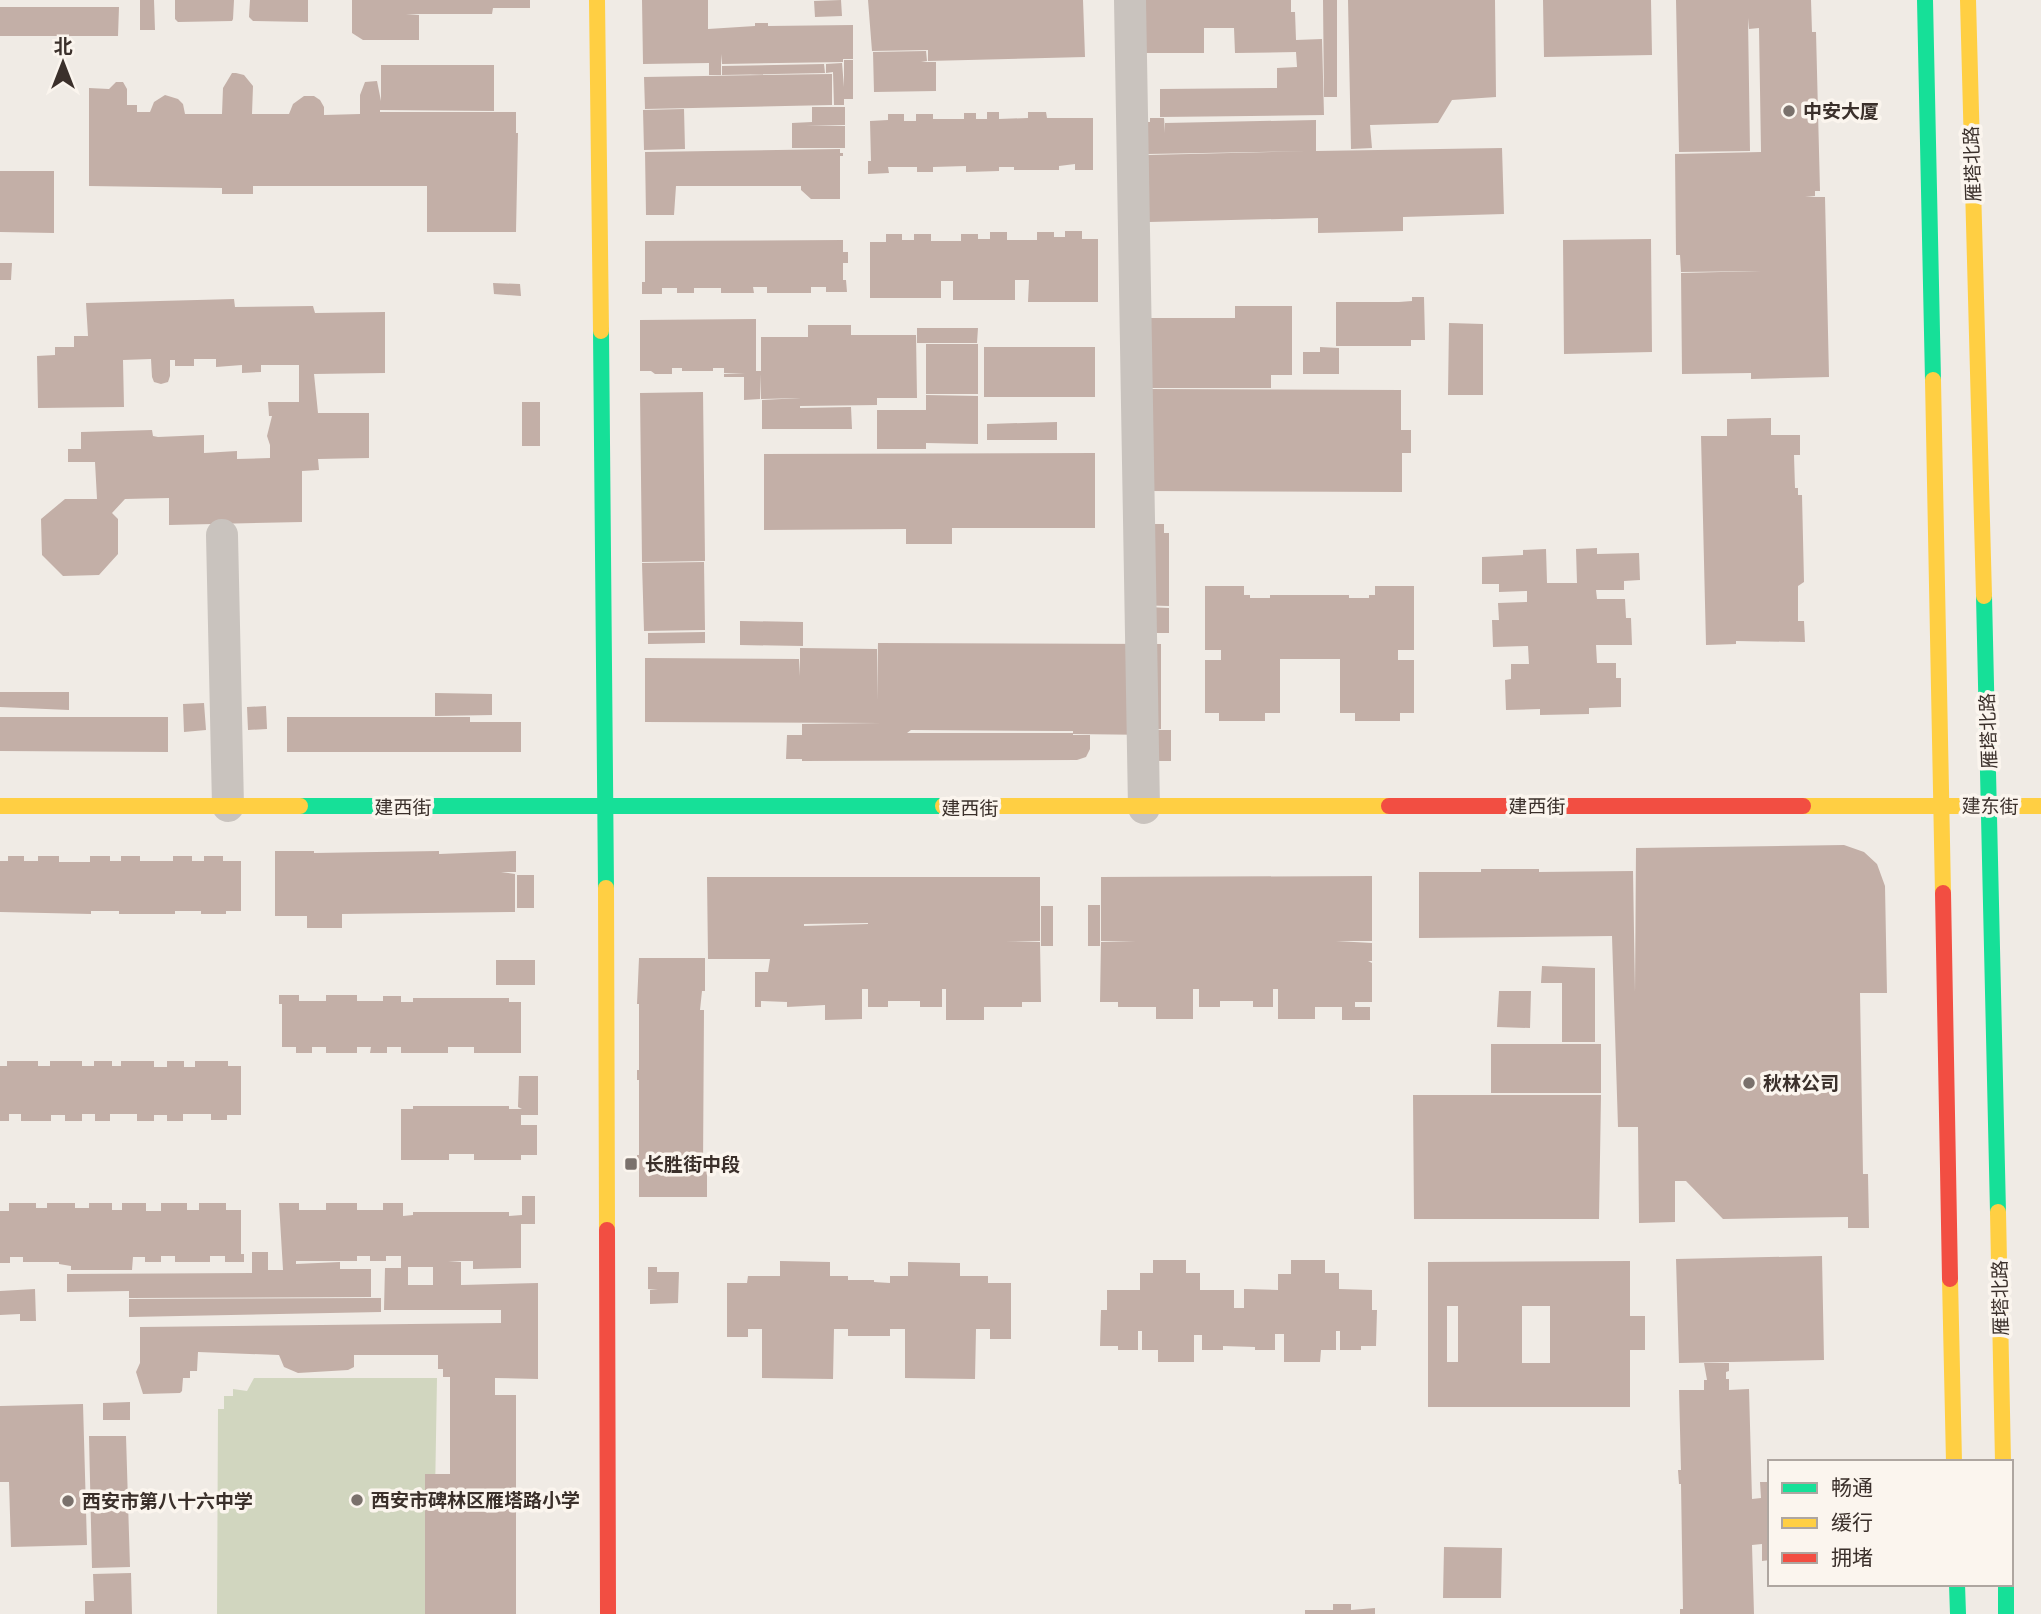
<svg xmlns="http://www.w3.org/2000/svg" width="2041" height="1614" viewBox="0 0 2041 1614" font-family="'Archivo Narrow','Noto Sans SC',sans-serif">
  <rect width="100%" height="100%" fill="#f0ebe5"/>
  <path fill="#d1d6bf" d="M254,1378H437L433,1614H217L218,1409H224V1396H233V1389L247,1391Z"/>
  <path fill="#c3afa7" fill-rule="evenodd" d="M140,0H154L155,30H140Z
    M175,0H234L233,19L232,21L178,22L175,19Z
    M250,0H308V22L253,21L249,17Z
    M352,0H530V8H493L492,14H406L419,15V40H363L352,33Z
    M642,0H708V29L755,26V23H768V26L853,25V59H843V62L722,64L721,54V75H709V63L643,64Z
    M841,0L842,16L815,17L814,1Z
    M868,0H1083L1085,57L928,61V50L872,51Z
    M1141,0H1291V12H1295L1296,40L1322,39L1324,115L1160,117V89L1277,88V68L1297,67L1296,52L1235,53L1234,28H1204V53H1143Z
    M1323,0H1337V97H1324Z
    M1348,0H1495L1496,97L1452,100L1438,123L1370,125L1372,148L1351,149Z
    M1543,0H1651L1652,55L1544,57Z
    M1676,0H1811L1812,32H1816L1820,191H1815V196L1805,197H1825L1829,377L1751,379V373L1682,374L1681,273L1761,271L1681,272L1680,255H1676L1675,154L1761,152L1759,28L1749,29L1748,18L1750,151L1679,152Z
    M0,7H119L118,36H0Z
    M926,51L927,61L921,62H936V91L874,92L873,52Z
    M844,60H853V99H844V105H834L833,72L826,73V64L842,63L844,87Z
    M824,64L825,73L722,75V66Z
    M381,65H494V111L380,110V112H516V133H518L516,232H427V186H253V194H222V188L89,186V88L109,89L116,82H123L127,89V105H137V112H150L154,102L165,95L178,99L183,104L185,114H222L223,88L232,73H236L244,75L253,86L252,114H289L293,104L304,96H314L320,100L324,107V115L360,114V95L365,82L377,81L381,101Z
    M832,74V105L645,109L644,77Z
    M812,107H845V125L806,126H845V148H792V123L812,122Z
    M684,109L685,149L644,150L643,110Z
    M987,112H999V119L1028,118V112H1046L1047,118H1093V170H1075V164L1059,166V170H1014V167H999V171L966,172V166L933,167V172H917V167H888L889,173L868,174V161H871L870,121L888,120V114H904V121H916V114H933V119H964V113H976V119H987Z
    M1150,118H1164L1165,133V123L1316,120V151L1502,148L1504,214L1403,217V231L1318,233V218L1149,222L1148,155L1309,151L1147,154L1148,122H1150Z
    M840,149V153H843V156H840V199H811L801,190V186H676L674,215H646L645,152Z
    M0,171H54V233L0,232Z
    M1065,231H1082V239H1098V302H1028L1029,280H1015V300H953V281H941V298H870V242H886V234H902V240H914V234H931V241H961V234H978V239H990V232H1007V240H1037V232H1054V237H1065Z
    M1651,239L1652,352L1564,354L1563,240Z
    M843,240V252H848V263H843V280H846L847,292H826V287H811V293H767V287H753L754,293H721V288H694V293H677V288H662V294H642V282H645V241Z
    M0,263H12L11,280H0Z
    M493,283L520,284L521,296L494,294Z
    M1412,297H1424L1425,340H1411V346H1336V302H1399L1412,301Z
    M234,299L235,307L313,306L315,313L385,312V373L314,374L318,413H369V458L318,459L319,470L302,471V522L169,525V498L125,499L112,513L118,519V554L99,575L63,576L42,555L41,519L65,499H97L95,462H68V449H81V432L152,430L153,436L158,437L204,435V453L237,451V459L270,458V445L267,436L272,416H269L268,402H299V365H261V372L242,373V365L216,367V359H194V366H175V360H170V376L168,382L161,384L154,382L152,377L151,359L123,360L124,407L38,408L37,356L55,355V347H74V336H88L86,303Z
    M1235,306H1292V375H1271V388H1148V318H1235Z
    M756,319V371H761V337H808V325H851V335H916L917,398H877V405L800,406V408L851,407L852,429H762V400L801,398L761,399V374L760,399L744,400V377H724V374L745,373H724V368H713V371H682V368H672V374H655L651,371H640V320Z
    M1449,323L1483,324V395H1448Z
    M917,328H978L977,343H917Z
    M926,344H978V394H926Z
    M984,347H1095V397H984Z
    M1320,347L1339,348V374H1303V352H1320Z
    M1148,389L1401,390V430H1411V453H1402V492L1148,491Z
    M703,392L705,561L642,562L640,393Z
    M926,395L978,396V444L926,443V449H877V410H926Z
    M522,402H540V446H522Z
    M1771,418V435H1800V455H1794L1795,488H1798V495H1802L1804,582L1798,586V621H1804L1805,642L1736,641V644L1706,645L1701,436H1727V419Z
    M1057,422V440H987V424Z
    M1095,453V528H952V544H906V529L764,530V454Z
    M1138,524H1164V533H1169V606L1135,605Z
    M1597,548V554L1639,553L1640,580L1624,581V590H1596L1597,599H1625L1626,618H1631L1632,645H1596L1597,663H1616V678H1621V707L1589,708V714L1540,715V709L1506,710L1505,680L1511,679V664H1529L1528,646L1493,647L1492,620H1499L1498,603L1527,602V591L1499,592V584H1482V557L1523,555V550L1546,549L1547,583H1577L1576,549Z
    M704,562L705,630L644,631L642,563Z
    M1205,586H1244V595H1250V598H1270V595H1349V598H1369V595H1375V586H1414V650H1398V660H1414V713H1400V721H1355V713H1340V659H1280V713H1265V721H1219V713H1205V660H1221V650H1205Z
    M1127,606L1169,608V633H1127Z
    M740,621L803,622V646L740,645Z
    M705,632V643L648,644V633Z
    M878,643L1161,644V729L1147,730H1171V761H1141L1154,735L1073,734V731H1059L911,730L907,733H1073V735H1090V749L1086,757L1077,760L802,761V759H786L787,735H802V724L882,723L645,722V658L799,659L800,676V648L877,649V701Z
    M0,692H69V710L0,707Z
    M435,693L492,694V715L435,716Z
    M204,703L206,730L184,732L183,704Z
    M266,706L267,729L248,730L247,707Z
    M0,717H168V752L0,751Z
    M287,717H470V722H521V752H287Z
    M1844,845L1864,852L1877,864L1885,886L1887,993H1860L1863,1174H1868L1869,1228H1848V1217L1723,1219L1686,1181H1675V1222L1639,1223L1638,1127H1618L1612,936L1419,938V872H1481V869H1539V872L1633,871L1635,993L1636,848Z
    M275,851H314V853L439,851V854L516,851V872H501L515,874V912L342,914V928H307V916H275Z
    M8,856H24V861H38V856H59V862H90V856H110V861H121V856H140V861H173V856H192V861H204V856H223V861H241V911H226V914H201V911H175V914H119V911H91V914L0,912V861H8Z
    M517,875H534V908H517Z
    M1372,876V941H1336L1372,943V961H1368L1372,963V1002H1355V1007H1370V1020H1342V1007H1315V1019H1278V989H1273V1007H1253V1001H1220V1007H1199V989H1193V1019H1156V1007H1118V1002H1100L1101,942H1136L1101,941V877Z
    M707,877H1040V941L1005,942H1040L1041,1002H1022V1007H984V1020H946V989H942V1007H920V1001H888V1007H868V989H862V1019L825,1020V1005L787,1007V1002L761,1001V1007H755V972H768L770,959H708ZM868,923V924L804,926V924Z
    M1088,905H1100V946H1088Z
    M1041,906H1053V946H1041Z
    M639,958H705V991H702L700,1010H704L703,1168H707V1197H639V1162H637V1155H639V1080H637V1070H639V1004H637Z
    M496,960H535V985H496Z
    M1542,966L1595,968V1042H1562V983H1541Z
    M1499,991H1531L1530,1028L1497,1027Z
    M279,995H299V1001H326V995H357V1001H383V996H401V1002H413V998H509V1002H521V1053H474V1047H448V1053H401V1047H387V1053H370L371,1047H357V1053H326V1047H312V1053H296V1047H282V1004H279Z
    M1491,1044H1601V1093H1491Z
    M7,1061H38V1066H50V1061H82V1066H94V1061H112V1066H121V1061H154V1067H167V1061H184V1067H195V1061H228V1066H241V1115H227V1120H211V1114H183V1121H167V1115H154V1121H137V1114H110V1121H95V1114H82V1121H65V1115H51V1121H21V1114H9V1121H0V1066H7Z
    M519,1076H538V1115H521V1125H537V1155H521V1160H474V1154H449V1160H401V1109H413V1106H509V1109H522L518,1107Z
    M1413,1095H1601L1599,1219H1414Z
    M522,1196H535V1224H521V1268L473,1269V1261H448L461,1262V1285L538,1283V1379L495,1378V1395H516V1614H425V1474H450V1377H443V1369H438V1355H354V1367L348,1370L298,1373L284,1367L279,1355L198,1352L197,1371H190V1378H183L182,1391L180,1393L143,1394L136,1372L140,1363V1327L501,1323V1310H384L385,1268H401V1256H386V1261H370V1256H357V1261H296V1264L340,1262V1269H371V1297L129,1298V1291L67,1292V1274L252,1273V1252H268V1270H283L279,1203H299V1210H326V1203H357V1210H383V1203H403V1216L413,1215V1212H509V1216L522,1215ZM408,1267H433V1285H408Z
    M9,1203H36V1208H47V1203H75V1208H89V1203H112V1210H122V1203H146V1211H161V1203H187V1210H199V1203H226V1210H241V1254H244V1262H225V1256H210V1262H175V1256H161V1262H145V1257H133L132,1270H71V1266L59,1264V1262H23V1257H10V1263H0V1211H9Z
    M1822,1256L1824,1360L1679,1363L1676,1259Z
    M1153,1260H1186V1273H1200V1290H1234V1308H1244V1289L1278,1290V1274H1291V1260H1325V1273H1339V1289L1372,1290V1310H1377L1376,1346H1361V1350H1340V1331H1336V1350H1321L1320,1362H1284V1334H1275V1350H1255V1347L1223,1346V1350H1202V1335H1194V1362H1158V1350H1142V1331H1138V1350H1118V1346H1100L1101,1310H1107V1290H1140V1273H1153Z
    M780,1261L830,1262V1276H848V1280H874V1282L890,1283V1276H908V1262L960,1263V1276H988V1283H1011V1339H990V1329H976L975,1379L905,1378V1329H890V1336H848V1329H834L833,1379L762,1378V1329H748V1337H727V1283H747L748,1276H780Z
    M1630,1261V1316H1645V1350H1630V1407H1428V1262ZM1447,1306H1458V1362H1447ZM1522,1306H1550V1363H1522Z
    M648,1267H657V1272H679L678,1303L650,1304V1290H658L648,1289Z
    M35,1289L36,1321H20V1314L0,1315V1291Z
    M372,1298H381V1312L129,1317V1299Z
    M1704,1363H1729V1371L1726,1372V1379H1729V1390L1749,1389L1752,1499L1761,1498L1760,1482H1770V1560L1762,1561V1544L1752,1545L1754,1614H1680V1609H1683L1681,1484H1679L1678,1470H1681L1679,1390H1704V1380H1707Z
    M130,1402V1420H103V1403Z
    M83,1404L87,1545L11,1547L9,1482H0V1406Z
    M89,1436H126L130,1567L92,1568Z
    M1444,1547L1502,1548L1501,1598H1443Z
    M131,1573L132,1614H85V1601H94L93,1574Z
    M1333,1604H1351V1610L1375,1608V1614H1305V1610H1333Z"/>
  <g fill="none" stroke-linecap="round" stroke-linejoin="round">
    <path stroke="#c9c3be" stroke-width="32" d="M1130,0L1144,808
      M222,535L228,806"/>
    <path stroke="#16e098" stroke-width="16" d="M1925,0L1933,380
      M601,331L606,888
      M1984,596L1998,1212
      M300,806H943
      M1957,1584L1958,1614
      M2006,1584V1614"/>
    <path stroke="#ffcf43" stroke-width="16" d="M597,0L601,331
      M1968,0L1984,596
      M1933,380L1943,893
      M0,806H300
      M943,806H1389
      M1803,806H2041
      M606,888L607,1230
      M1998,1212L2003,1462
      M1950,1279L1954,1462"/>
    <path stroke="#f24e42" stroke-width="16" d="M1389,806H1803
      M1943,893L1950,1279
      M607,1230L608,1614"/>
  </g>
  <g fill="#7a716c" stroke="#fbf5ee" stroke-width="2.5">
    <circle cx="1789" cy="111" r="7"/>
    <circle cx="1749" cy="1083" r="7"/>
    <rect x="624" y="1157" width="14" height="14" rx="3.5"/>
    <circle cx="357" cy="1500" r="7"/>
    <circle cx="68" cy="1501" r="7"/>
  </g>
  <g text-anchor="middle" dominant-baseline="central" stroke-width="7" stroke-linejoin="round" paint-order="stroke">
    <g font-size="19" font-weight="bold" fill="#3b302b" stroke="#fbf5ee" text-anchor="start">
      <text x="1803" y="111">中安大厦</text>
      <text x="1763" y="1083">秋林公司</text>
      <text x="645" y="1164">长胜街中段</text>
      <text x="371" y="1500">西安市碑林区雁塔路小学</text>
      <text x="82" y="1501">西安市第八十六中学</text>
    </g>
    <g font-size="19" fill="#3b302b" stroke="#fbf5ee">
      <text transform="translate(1972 164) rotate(-92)">雁塔北路</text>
      <text transform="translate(1988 731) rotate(-92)">雁塔北路</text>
      <text x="1537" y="806">建西街</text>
      <text transform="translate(1990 806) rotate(1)">建东街</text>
      <text x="403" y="807">建西街</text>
      <text x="970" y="808">建西街</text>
      <text transform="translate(2000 1298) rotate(-91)">雁塔北路</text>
    </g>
  </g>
  <rect x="1768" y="1460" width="245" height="126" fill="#fbf5ee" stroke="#aea6a0" stroke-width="2"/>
  <rect x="1782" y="1483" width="35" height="10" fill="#16e098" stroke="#aea6a0" stroke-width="2"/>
  <text x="1831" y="1495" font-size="21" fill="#3b302b">畅通</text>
  <rect x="1782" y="1518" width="35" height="10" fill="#ffcf43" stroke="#aea6a0" stroke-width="2"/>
  <text x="1831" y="1530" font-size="21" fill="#3b302b">缓行</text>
  <rect x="1782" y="1553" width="35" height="10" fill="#f24e42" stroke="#aea6a0" stroke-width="2"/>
  <text x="1831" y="1565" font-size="21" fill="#3b302b">拥堵</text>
  <g transform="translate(63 63)" stroke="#fbf5ee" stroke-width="5" paint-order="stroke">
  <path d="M0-5L12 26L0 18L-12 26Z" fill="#3b302b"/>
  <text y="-10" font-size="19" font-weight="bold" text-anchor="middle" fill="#3b302b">北</text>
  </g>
</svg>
